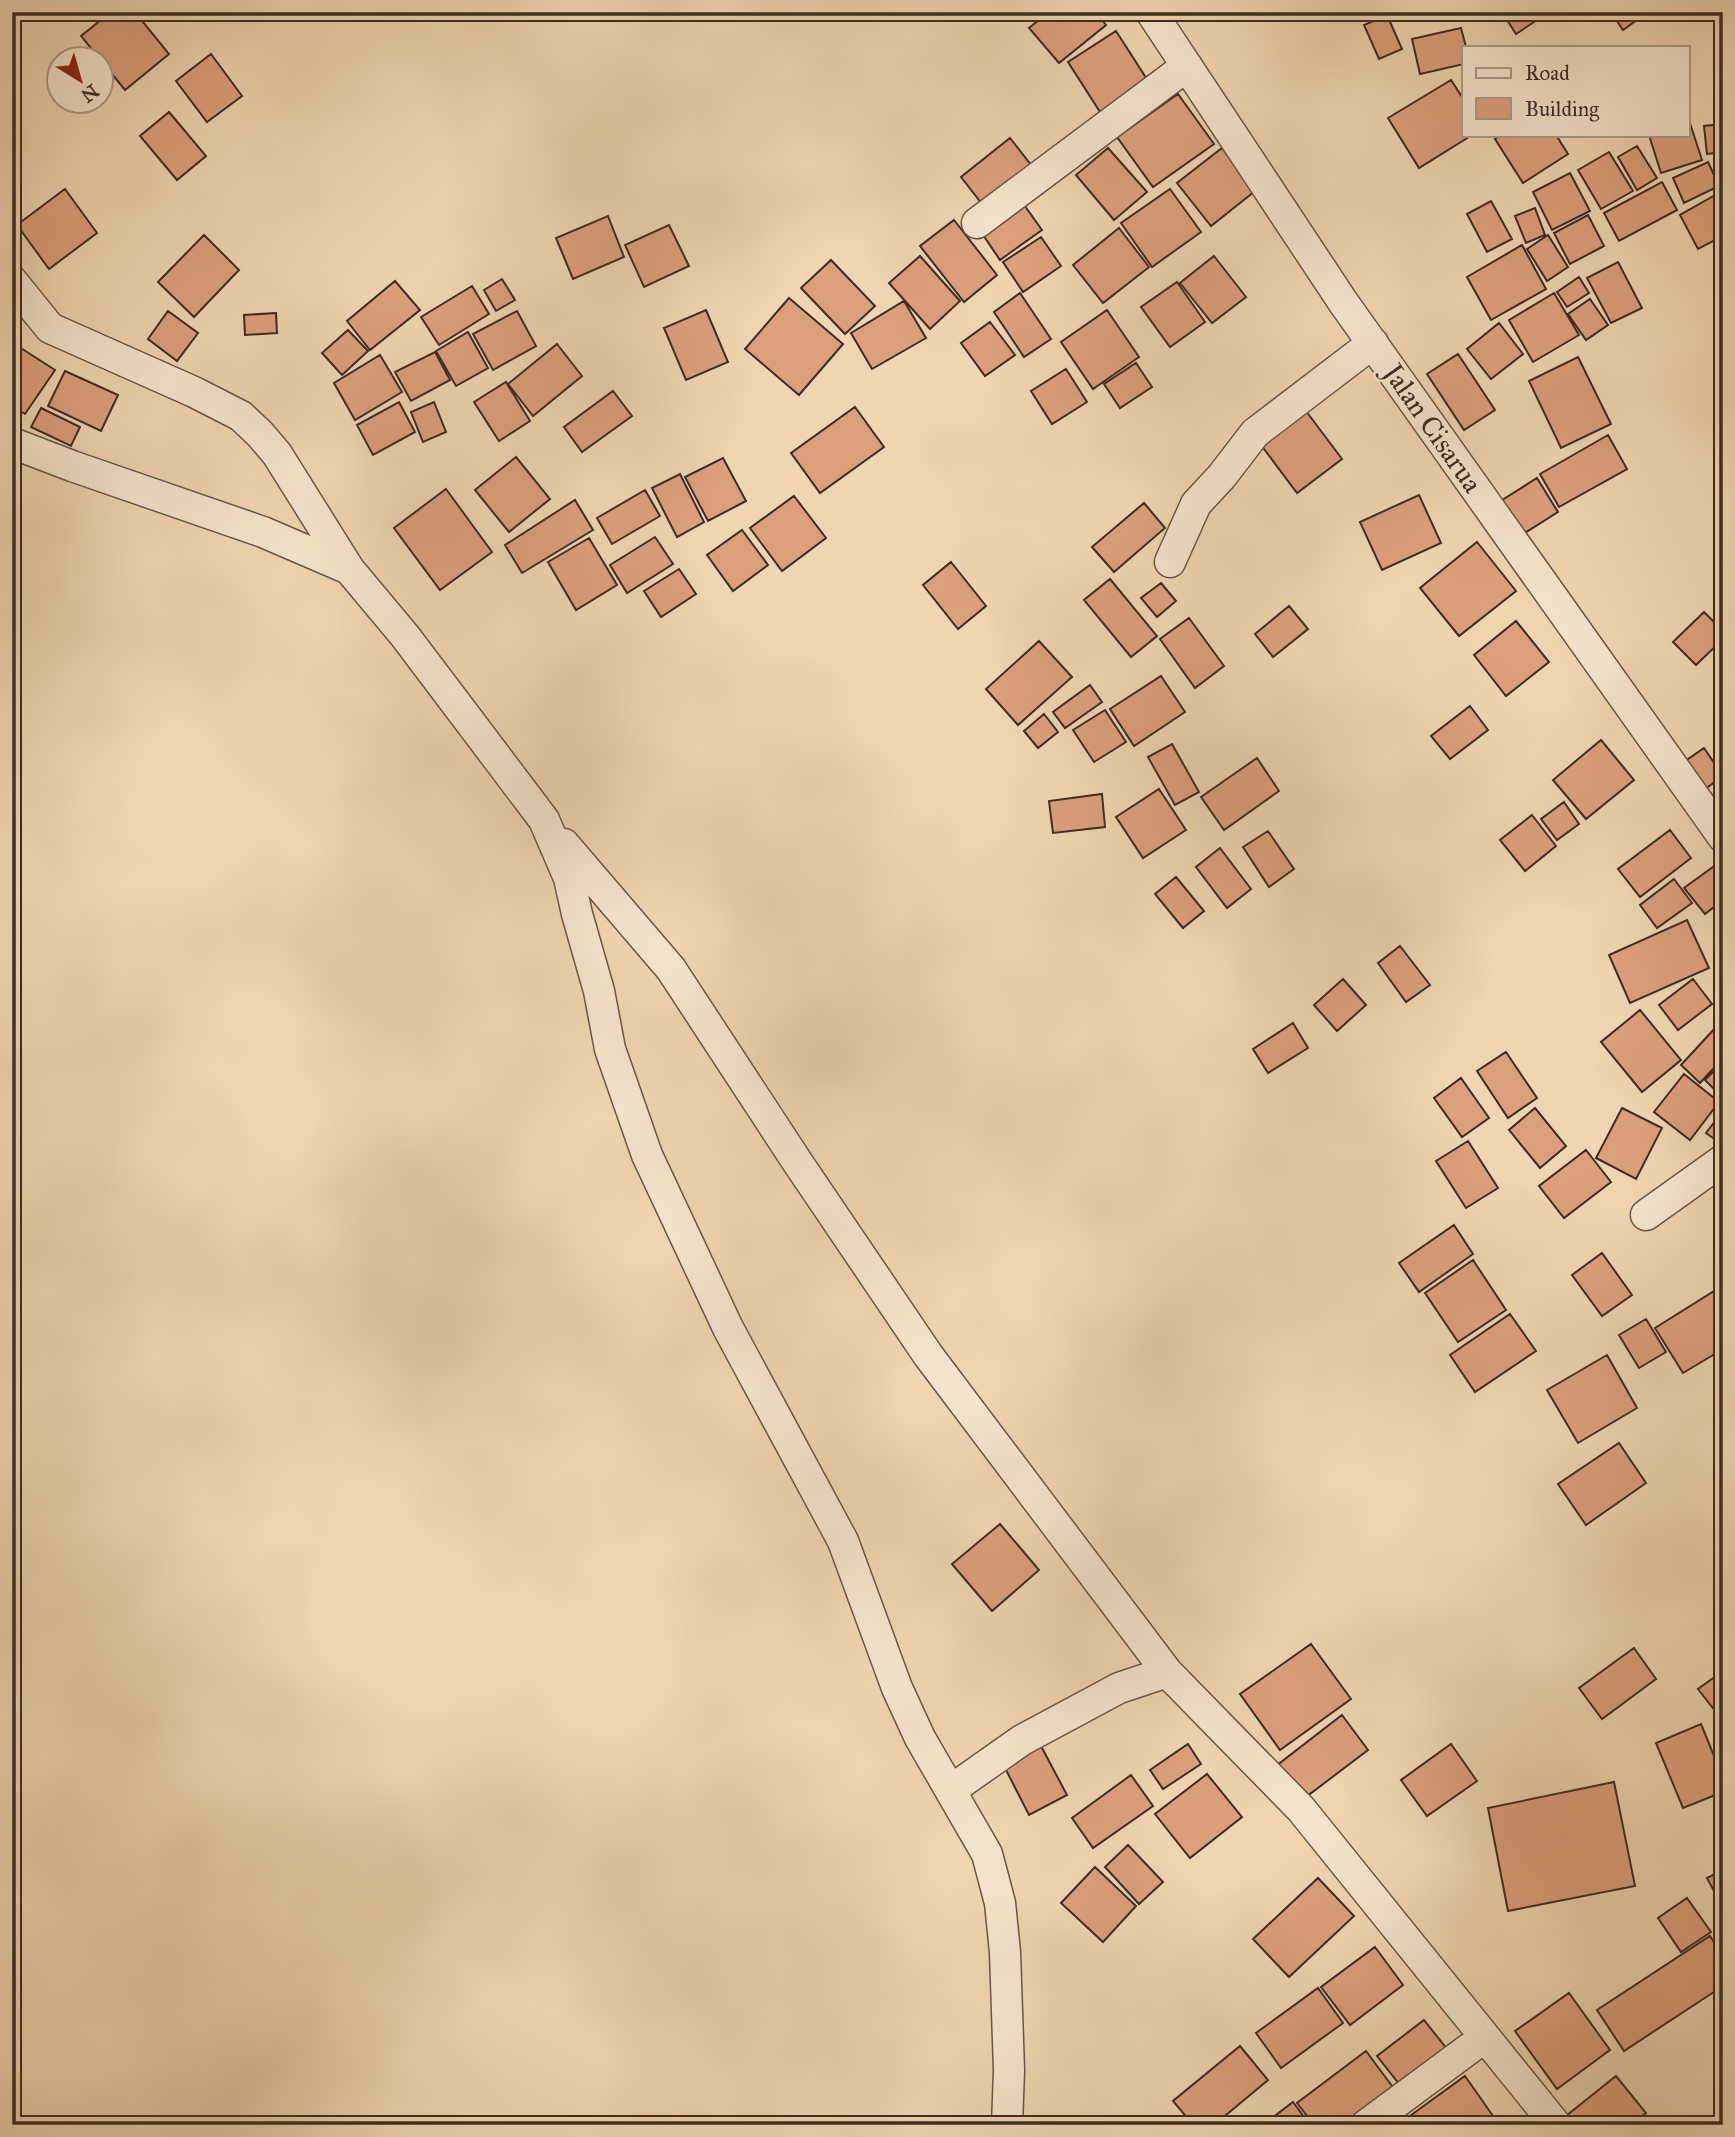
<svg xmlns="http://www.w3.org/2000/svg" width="1735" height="2137" viewBox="0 0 1735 2137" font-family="'IM FELL Great Primer',serif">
  <rect width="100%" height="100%" fill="#efd5b0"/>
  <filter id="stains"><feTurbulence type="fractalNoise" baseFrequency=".00286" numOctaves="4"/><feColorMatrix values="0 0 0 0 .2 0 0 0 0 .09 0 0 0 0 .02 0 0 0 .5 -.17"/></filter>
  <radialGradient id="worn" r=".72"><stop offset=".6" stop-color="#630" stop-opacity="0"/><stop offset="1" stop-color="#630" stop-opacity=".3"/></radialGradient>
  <path fill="#dc9f7c" stroke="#3e2c25" stroke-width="2" d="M111,12H135L169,54L125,90L81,36Z
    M1049,12H1096L1106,25L1059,63L1029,28Z
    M1502,12H1549L1516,34Z
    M1611,12H1648L1623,30Z
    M1387,15L1402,49L1379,59L1364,25Z
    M1461,28L1466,47H1464V64L1420,74L1412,39Z
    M1116,31L1150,84L1102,115L1068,62Z
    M211,54L242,96L207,122L176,81Z
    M1451,80L1464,100V135H1472L1419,168L1388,118Z
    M1178,94L1214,144L1153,187L1117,137Z
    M169,112L206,156L177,180L140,136Z
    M1688,117L1702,160L1661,173L1649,135H1688Z
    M1723,124V152L1707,154L1704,126Z
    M1501,135H1556L1568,154L1523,183L1495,139Z
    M1010,138L1035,170L986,209L961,177Z
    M1637,146L1657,178L1637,190L1618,157Z
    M1108,148L1147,192L1114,220L1076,175Z
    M1222,148L1255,191L1211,226L1177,183Z
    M1609,152L1633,191L1601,209L1578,170Z
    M1708,162L1719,186L1684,203L1673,178Z
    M1570,173L1590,211L1552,230L1533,192Z
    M1662,182L1677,210L1619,241L1604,213Z
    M65,189L97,233L49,269L17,225Z
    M1170,189L1201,232L1152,267L1121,223Z
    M1717,194L1723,204V236L1698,249L1680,215Z
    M1491,201L1512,239L1487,252L1467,214Z
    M1022,202L1042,230L1000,260L981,232Z
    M1535,208L1545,235L1526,243L1515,216Z
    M1588,215L1604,246L1570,264L1554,233Z
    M608,216L624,257L573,279L556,238Z
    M954,220L997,275L964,302L920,246Z
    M669,225L689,266L644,287L625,245Z
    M1119,228L1149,267L1103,303L1073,265Z
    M204,235L239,270L194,317L158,282Z
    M1548,235L1568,267L1547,281L1527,249Z
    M1041,237L1061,266L1023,292L1003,262Z
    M1522,245L1546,289L1491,320L1467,277Z
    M920,256L960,301L930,329L889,283Z
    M1214,256L1246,297L1212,323L1180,283Z
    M831,260L875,306L845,334L801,288Z
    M1618,262L1642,308L1611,323L1587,278Z
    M1579,277L1589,293L1567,307L1557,292Z
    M502,279L515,300L496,311L484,290Z
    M395,281L420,310L370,350L347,321Z
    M1177,282L1205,322L1170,347L1141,307Z
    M472,286L489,314L439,345L421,317Z
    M1020,293L1051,339L1024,357L994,312Z
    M1554,293L1579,335L1533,362L1509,320Z
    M789,298L843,344L799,395L745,349Z
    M1590,299L1608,325L1586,340L1568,314Z
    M904,301L926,338L872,369L851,333Z
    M706,310L728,362L686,380L664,328Z
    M1107,310L1139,357L1093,389L1061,342Z
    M168,311L198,333L177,361L148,339Z
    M517,311L536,346L493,370L473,334Z
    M276,313L277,333L245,335L244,315Z
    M990,322L1015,355L985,376L961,343Z
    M1499,323L1523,354L1491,379L1467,349Z
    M348,330L368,351L342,375L322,353Z
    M468,332L488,368L456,386L436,351Z
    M557,344L582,376L533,416L508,384Z
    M16,345L55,370L25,414L12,406V350Z
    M435,352L450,380L411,401L395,372Z
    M1458,354L1495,410L1464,430L1427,374Z
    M380,355L402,392L355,420L334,383Z
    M1578,357L1611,424L1561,448L1529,381Z
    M1136,363L1152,387L1120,408L1104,384Z
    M1066,369L1087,402L1052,424L1031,391Z
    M65,371L118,395L101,431L48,406Z
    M506,382L530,421L499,441L474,402Z
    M613,391L632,416L582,452L564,427Z
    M399,402L415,432L373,455L357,425Z
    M434,402L446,432L423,442L411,412Z
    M855,407L884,447L820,493L791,453Z
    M41,408L80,427L71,446L31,427Z
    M1306,411L1342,459L1297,493L1261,445Z
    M1608,435L1627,469L1559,507L1540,474Z
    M516,457L550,499L509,532L475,490Z
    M723,458L746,501L708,521L685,477Z
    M680,474L704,522L677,537L652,488Z
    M1537,478L1558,512L1520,536L1499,502Z
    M446,489L492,552L440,590L394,528Z
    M645,490L660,516L612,544L597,518Z
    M1419,495L1441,543L1382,570L1360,522Z
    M794,496L826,538L782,571L750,528Z
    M575,500L593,530L522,573L505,545Z
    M1144,503L1165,528L1114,572L1092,547Z
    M742,530L768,565L733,591L707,555Z
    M655,537L673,564L627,593L610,565Z
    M589,538L617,585L576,610L548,562Z
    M1477,542L1516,591L1459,636L1420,588Z
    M951,562L986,606L958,629L923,585Z
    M679,569L696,594L661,617L644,591Z
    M1110,579L1157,636L1131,657L1084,600Z
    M1161,583L1176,601L1157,617L1141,598Z
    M1289,606L1308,629L1273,657L1255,634Z
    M1704,612L1723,631V639L1696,665L1673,642Z
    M1189,618L1224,666L1195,688L1160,639Z
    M1516,621L1549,662L1506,696L1474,655Z
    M1039,641L1072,677L1018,725L986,689Z
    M1161,676L1185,712L1134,746L1110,709Z
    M1090,685L1102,702L1065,728L1053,712Z
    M1470,706L1488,730L1450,759L1431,736Z
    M1105,710L1126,742L1094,762L1073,730Z
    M1044,714L1058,732L1038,748L1024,731Z
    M1601,740L1634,780L1586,819L1553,780Z
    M1172,744L1199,792L1175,805L1148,757Z
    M1704,748L1723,776L1701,792L1681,764Z
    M1257,758L1279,791L1224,830L1201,797Z
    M1159,789L1186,830L1143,858L1116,817Z
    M1723,790V817L1710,798Z
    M1102,794L1105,827L1053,833L1049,801Z
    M1564,802L1579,824L1557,840L1541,819Z
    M1532,815L1556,846L1525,871L1500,840Z
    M1670,830L1691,858L1640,897L1618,869Z
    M1268,831L1294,869L1269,887L1243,847Z
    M1220,848L1251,889L1227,908L1196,867Z
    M1713,867L1723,880V900L1705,914L1684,888Z
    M1176,877L1204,911L1183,928L1155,894Z
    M1674,879L1692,903L1657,928L1640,905Z
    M1687,920L1709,968L1630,1003L1609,955Z
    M1400,946L1430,985L1406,1002L1378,963Z
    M1343,979L1366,1005L1337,1031L1314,1005Z
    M1693,979L1712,1004L1678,1030L1659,1005Z
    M1640,1010L1681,1060L1642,1092L1601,1042Z
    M1293,1023L1308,1048L1268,1073L1253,1049Z
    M1717,1026L1723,1031V1058L1700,1083L1681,1065Z
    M1506,1052L1537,1098L1508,1118L1477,1071Z
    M1723,1062V1091L1719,1094L1705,1080Z
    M1684,1074L1719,1102L1690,1140L1654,1112Z
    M1461,1078L1489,1118L1462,1137L1434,1098Z
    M1535,1108L1566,1146L1540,1168L1509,1130Z
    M1622,1108L1662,1128L1636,1179L1596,1158Z
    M1723,1111V1145L1706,1133Z
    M1468,1141L1498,1188L1466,1208L1436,1161Z
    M1586,1150L1611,1182L1564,1218L1539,1186Z
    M1454,1225L1473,1254L1419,1292L1399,1263Z
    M1602,1253L1632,1295L1602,1316L1572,1275Z
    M1473,1260L1506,1310L1458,1342L1425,1293Z
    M1719,1288L1723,1295V1349L1683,1373L1655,1328Z
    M1510,1314L1536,1351L1475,1392L1450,1355Z
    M1646,1319L1666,1352L1639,1368L1619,1335Z
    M1607,1355L1637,1408L1578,1443L1547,1390Z
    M1619,1443L1646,1483L1586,1525L1558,1484Z
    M1000,1524L1039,1570L992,1611L952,1564Z
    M1311,1644L1351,1699L1280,1750L1240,1694Z
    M1634,1648L1656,1679L1602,1719L1579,1688Z
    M1723,1671V1721L1698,1689Z
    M1342,1715L1368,1750L1302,1800L1276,1766Z
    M1701,1724L1723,1778V1792L1683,1808L1656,1743Z
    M1188,1744L1201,1764L1163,1789L1150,1770Z
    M1451,1744L1477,1781L1427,1816L1401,1780Z
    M1041,1746L1067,1795L1029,1815L1004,1766Z
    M1207,1774L1242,1817L1190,1858L1155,1814Z
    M1131,1775L1153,1806L1093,1848L1072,1818Z
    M1614,1782L1635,1886L1508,1911L1488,1808Z
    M1128,1845L1163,1882L1139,1904L1105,1867Z
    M1095,1867L1136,1906L1103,1942L1061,1903Z
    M1723,1870V1908L1707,1878Z
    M1318,1878L1354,1916L1289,1977L1253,1939Z
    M1687,1898L1711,1932L1681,1952L1658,1918Z
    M1710,1936L1723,1956V1986L1624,2051L1597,2010Z
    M1375,1947L1403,1985L1350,2025L1321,1987Z
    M1318,1988L1343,2023L1281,2068L1256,2033Z
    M1569,1993L1610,2050L1557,2089L1515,2031Z
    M1424,2020L1447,2049L1400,2085L1377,2056Z
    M1240,2046L1268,2080L1214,2125H1193L1173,2101Z
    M1366,2051L1395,2090L1348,2125H1314L1297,2103Z
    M1465,2076L1493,2116L1481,2125H1405L1403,2121Z
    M1616,2076L1646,2113L1631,2125H1573L1566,2116Z
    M1293,2102L1310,2125H1263Z"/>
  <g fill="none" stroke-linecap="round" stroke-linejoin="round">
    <g stroke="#6a5648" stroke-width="33">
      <path id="minor" d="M1151,12L1343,302L1723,837
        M977,223L1187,66
        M12,281L50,328L194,392L241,416L260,434L277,454L349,569
        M12,443L72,466L263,532L349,569L405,636L544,820L569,878L577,914L599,991L610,1049L647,1155L728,1328L843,1541L897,1688L920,1738L987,1854L1000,1903L1005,1952L1009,2070L1007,2125
        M1170,562L1196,504L1222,476L1255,433L1373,343
        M564,844L671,969L798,1163L928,1355L1167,1672L1301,1809L1556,2125
        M1646,1215L1723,1160
        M951,1790L1022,1740L1119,1688L1167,1672
        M1366,2125L1485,2037"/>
    </g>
    <use href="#minor" stroke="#f5e4cc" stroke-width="30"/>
  </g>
  <g text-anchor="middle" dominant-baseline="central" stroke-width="5" stroke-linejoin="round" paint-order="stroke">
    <g font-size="28" fill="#3e2c25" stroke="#f5e4cc">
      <text transform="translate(1433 428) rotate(55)">Jalan Cisarua</text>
    </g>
  </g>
  <rect width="1735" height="2137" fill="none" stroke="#efd5b0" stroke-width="42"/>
  <rect x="14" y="14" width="1707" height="2109" fill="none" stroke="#3e2c25" stroke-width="3.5"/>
  <rect x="21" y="21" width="1693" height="2095" fill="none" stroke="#3e2c25" stroke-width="2"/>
  <rect x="1462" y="46" width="228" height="91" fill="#f5e4cc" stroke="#ac9a89" stroke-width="2"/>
  <rect x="1476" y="68" width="35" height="10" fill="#f5e4cc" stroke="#ac9a89" stroke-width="2"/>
  <text x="1525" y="80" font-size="21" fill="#3e2c25">Road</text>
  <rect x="1476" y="98" width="35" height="21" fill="#dc9f7c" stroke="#ac9a89" stroke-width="2"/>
  <text x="1525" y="116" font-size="21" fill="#3e2c25">Building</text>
  <g transform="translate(80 80) rotate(143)"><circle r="33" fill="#f5e4cc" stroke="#ac9a89" stroke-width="2"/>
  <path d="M0-5L12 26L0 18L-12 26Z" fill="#8f2418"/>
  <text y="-10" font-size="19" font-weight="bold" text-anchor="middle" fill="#3e2c25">N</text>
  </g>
  <rect width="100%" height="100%" filter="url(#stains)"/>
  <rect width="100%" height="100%" fill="url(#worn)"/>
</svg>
